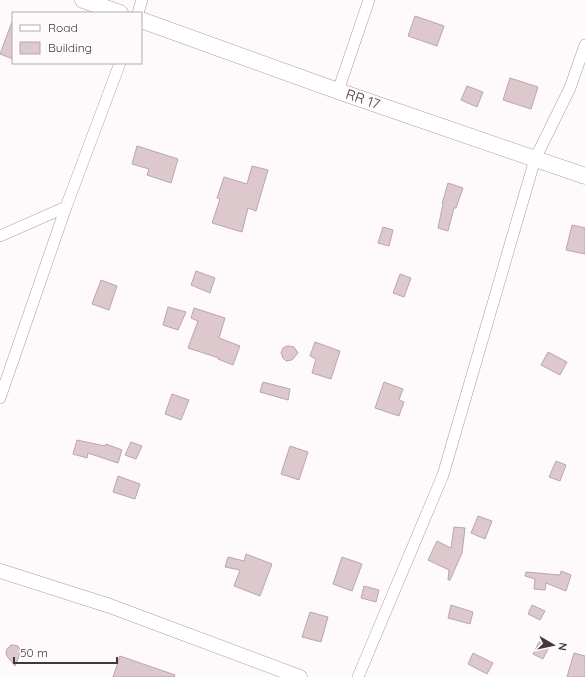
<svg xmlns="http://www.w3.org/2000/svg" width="585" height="677" viewBox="0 0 585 677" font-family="Quicksand,sans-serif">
  <rect width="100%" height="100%" fill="#fef9fa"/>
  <path fill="#ddc8cd" stroke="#baa6ab" d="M415,16L444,26L437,46L408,36Z
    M12,22H13V59L0,54Z
    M510,78L538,87L531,109L503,100Z
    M467,86L483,92L477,107L461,100Z
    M137,146L178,159L171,183L147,175L149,169L132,164Z
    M252,166L268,170L256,211L248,208L242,232L212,223L220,199L217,198L224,177L247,184Z
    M448,183L463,188L456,208H454L448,231L438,228L443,204H442Z
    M572,225L585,228V254L566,250Z
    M383,227L393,230L389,246L378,243Z
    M196,271L215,278L210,293L191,285Z
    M400,274L411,278L404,297L393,293Z
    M101,280L117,286L109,310L92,304Z
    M168,307L186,312L178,330L163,325Z
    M194,308L225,318L219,338L240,346L233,365L218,359L219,358L188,348L198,321L191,318Z
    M315,342L340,351L331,379L312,373L316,359L310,356Z
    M287,346H289L294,347L298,353L292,360L286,361L283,358L282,355L281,353L283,348Z
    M548,352L567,362L560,375L541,365Z
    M263,382L290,389L288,400L260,392Z
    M384,382L403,389L399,400L404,402L399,416L375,408Z
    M172,394L189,400L181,420L165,414Z
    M77,440L105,446L106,444L122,450L118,463L88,453L87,458L73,454Z
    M131,442L142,446L136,459L125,455Z
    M290,446L308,452L299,480L281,474Z
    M556,461L566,465L560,481L549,477Z
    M118,476L140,484L135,499L113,492Z
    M478,516L492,521L485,539L471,533Z
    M454,527L465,528L462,553L450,580H448L449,570L428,560L437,541L451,548Z
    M246,554L272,564L260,596L234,586L240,570L225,567L228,557L244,561Z
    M342,557L362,564L352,591L333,584Z
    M561,571L571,575L566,591L546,583L545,590L534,589L535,579L525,576L526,572L560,575Z
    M364,586L379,590L376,602L361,598Z
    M451,605L473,612L470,624L448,618Z
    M532,605L545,611L540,620L528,614Z
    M310,612L328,617L321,642L302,637Z
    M539,642L549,647L543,659L533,654Z
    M11,645H13L18,646L20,650V654L15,666L7,656L6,654L7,649Z
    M473,653L493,663L487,674L468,664Z
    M574,653L585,656V677H567Z
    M120,656L175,675L174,677H113Z"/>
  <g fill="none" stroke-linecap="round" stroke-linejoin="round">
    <g stroke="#ae9a9f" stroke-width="12">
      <path id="minor" d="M138,13L142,0
        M338,91L369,0
        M0,236L66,207
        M0,398L66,207L120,63
        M358,677L443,475L535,159L570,88L585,45"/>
    </g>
    <g stroke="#ae9a9f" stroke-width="15">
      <path id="tertiary" d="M0,571L110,606L300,677"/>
    </g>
    <g stroke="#ae9a9f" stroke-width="17">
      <path id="secondary" d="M83,0L120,13
        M141,20L338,91L585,176"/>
    </g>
    <use href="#minor" stroke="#fff" stroke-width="11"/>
    <use href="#tertiary" stroke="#fff" stroke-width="14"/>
    <use href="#secondary" stroke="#fff" stroke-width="16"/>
  </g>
  <g text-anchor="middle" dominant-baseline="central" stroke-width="4" stroke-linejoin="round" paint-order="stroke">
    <g font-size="14" fill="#40383a" stroke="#fef9fa">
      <text transform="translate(363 99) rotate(19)">RR 17</text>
    </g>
  </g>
  <rect x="12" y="12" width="130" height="52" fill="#fef9fa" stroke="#b2acad"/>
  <rect x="20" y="25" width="20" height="6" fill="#ffffff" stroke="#b2acad"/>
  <text x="48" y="32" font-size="12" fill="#40383a">Road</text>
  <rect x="20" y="42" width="20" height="12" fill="#ddc8cd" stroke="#b2acad"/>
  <text x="48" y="52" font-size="12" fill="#40383a">Building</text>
  <g transform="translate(553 645) rotate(99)" stroke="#fef9fa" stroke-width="3" paint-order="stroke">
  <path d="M0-3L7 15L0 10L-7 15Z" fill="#40383a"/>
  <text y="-6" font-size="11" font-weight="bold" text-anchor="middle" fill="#40383a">N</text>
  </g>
  <path d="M14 657v6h103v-6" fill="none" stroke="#40383a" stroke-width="2"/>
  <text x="20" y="657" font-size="12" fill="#40383a" stroke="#fef9fa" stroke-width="3" paint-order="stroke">50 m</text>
</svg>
